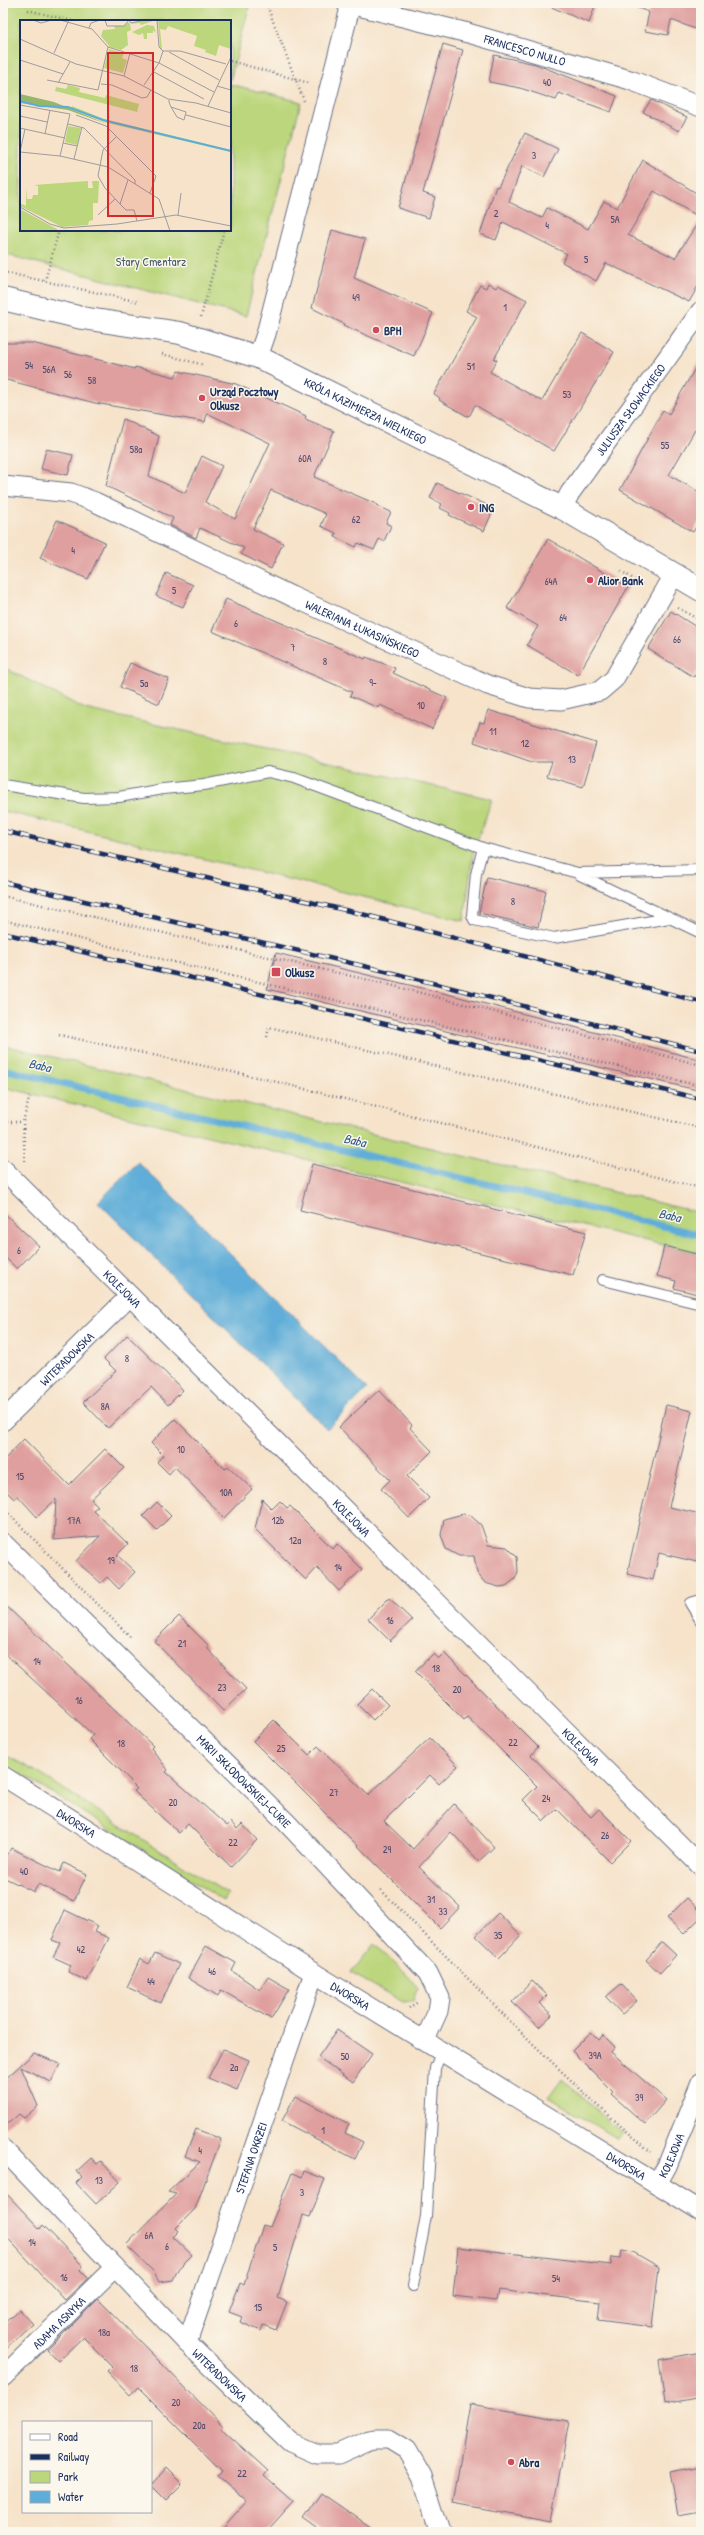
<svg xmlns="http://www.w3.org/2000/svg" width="704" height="2535" viewBox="0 0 704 2535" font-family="'Patrick Hand',sans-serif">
  <rect width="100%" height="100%" fill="#fbf7ec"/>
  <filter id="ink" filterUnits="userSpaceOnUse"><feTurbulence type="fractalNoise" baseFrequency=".025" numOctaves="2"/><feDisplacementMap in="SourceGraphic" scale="8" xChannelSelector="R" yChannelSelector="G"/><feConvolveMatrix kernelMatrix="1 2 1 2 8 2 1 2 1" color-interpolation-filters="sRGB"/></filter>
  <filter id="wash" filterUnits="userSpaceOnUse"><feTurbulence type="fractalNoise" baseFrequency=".012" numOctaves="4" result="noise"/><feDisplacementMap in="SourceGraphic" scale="16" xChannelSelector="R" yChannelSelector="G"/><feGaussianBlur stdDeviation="0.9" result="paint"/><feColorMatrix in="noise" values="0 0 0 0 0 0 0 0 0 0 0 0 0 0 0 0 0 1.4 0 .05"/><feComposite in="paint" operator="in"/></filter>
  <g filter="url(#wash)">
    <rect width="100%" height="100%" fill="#f6e3ca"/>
    <path fill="#bbd67b" stroke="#6b826c" d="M3,3H250L230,81V21H21V230H230V84L301,102L246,316L3,254Z
      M3,667L85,709L492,799L473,853L464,921L3,811Z
      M3,1045L701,1213V1254L3,1087Z
      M3,1754L37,1772L228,1894L224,1901L33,1781L3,1765Z
      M374,1944L409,1977L418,1989L414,2001L403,2002L351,1973Z
      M562,2079L622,2133L617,2139L549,2097Z"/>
    <path fill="#5eadd8" stroke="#3c6e9b" d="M138,1162L367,1389L327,1429L98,1202Z"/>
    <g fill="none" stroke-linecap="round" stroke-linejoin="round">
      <path stroke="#5eadd8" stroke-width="7" d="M3,1069L701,1235"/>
    </g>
    <g id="blocks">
      <path fill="#df9f9e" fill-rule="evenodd" d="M542,3H596L589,23Z
        M630,3H701V31L671,20L668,35L645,31L649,12L629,5Z
        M443,44L463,50L423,193L435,197L429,218L398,208Z
        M494,55L535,64L617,96L611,112L559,93L556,100L520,88L489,82Z
        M651,100L687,117L679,131L643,112Z
        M525,133L558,149L544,177L522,166L509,202L542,218L547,208L588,229L604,201L617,208L643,160L701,196V281L689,302L606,263L596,281L562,262L567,254L503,222L496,240L480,234L496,186L498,187ZM654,191L701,218L675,258L628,235Z
        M332,230L365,239L354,278L433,313L414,356L343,325L344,324L312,308Z
        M488,283L496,288L498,285L527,300L494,359L497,360L490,372L542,401L582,333L614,352L554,451L475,405L470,415L467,416L439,400L440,398L434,394L477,317L466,311L480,285L486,288Z
        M3,343H32L135,369V367L175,377L178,371L236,384L306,416L305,419L334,431L314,477L376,504V505L391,512L386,523L391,526L384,541L379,539L374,550L358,543L356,547L335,537L336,533L321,526L326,514L271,490L253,529L283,543L271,569L241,554L244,548L200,528L196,538L170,525L173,518L106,486L123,419L159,436L149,476L185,493L202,456L222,466L205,502L235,519L270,443L207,413L205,422L95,403L3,379Z
        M701,358V433L695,430L669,475L701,493V519L693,532L620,490L663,410L669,414Z
        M46,449L73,455L68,475L41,469Z
        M437,483L494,508L484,531L449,515L450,513L440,508L442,504L430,498Z
        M57,520L105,542L88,579L40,558Z
        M548,539L628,587L578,675L527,645L538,626L507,608Z
        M166,573L193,585L183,607L156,596Z
        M226,599L365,659L366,657L395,668L393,673L447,698L432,729L380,705L379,708L350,696L352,692L212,631Z
        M671,611L701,630V665L694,677L648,649Z
        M130,663L169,679L159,704L120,687Z
        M488,710L596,743L583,787L547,776L552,762H532L474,742L480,722L484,723Z
        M487,877L546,891L538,927L479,913Z
        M276,953L455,996L701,1060V1091L267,989Z
        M312,1164L586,1232L573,1275L300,1210Z
        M3,1212L39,1246L17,1269L3,1255Z
        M664,1246L701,1255V1295L674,1288L676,1281L657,1276Z
        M127,1335L183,1390L168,1405L151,1387L108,1428L83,1402L116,1371L104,1359Z
        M379,1390L412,1425L410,1428L432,1451L407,1476L429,1498L409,1518L381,1489L390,1480L339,1427Z
        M666,1405L692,1411L669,1507L701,1514V1563L659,1553L653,1580L627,1574Z
        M175,1419L225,1469L228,1466L252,1489L224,1518L175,1467L169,1474L157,1462L163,1455L151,1443Z
        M24,1439L69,1485L105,1449L124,1468L91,1499L98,1506L93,1510L128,1544L117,1555L135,1572L119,1589L107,1577L101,1583L76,1561L100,1536L54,1540L56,1499L37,1517L18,1496L14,1499L3,1488V1461Z
        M262,1499L272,1509L280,1501L287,1508L290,1506L333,1549L337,1544L362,1569L339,1591L317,1568L306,1580L255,1529Z
        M157,1502L171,1516L157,1530L143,1516Z
        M463,1514L470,1515L481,1525L488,1545L507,1547L517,1557L518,1572L515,1579L506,1586L499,1587L485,1583L477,1573L474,1556H459L446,1549L441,1535L444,1519Z
        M389,1598L412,1620L390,1641L368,1619Z
        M3,1603L153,1746L151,1748L168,1770L166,1772L227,1826L231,1822L237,1829L242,1824L257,1840L231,1867L188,1824L179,1833L142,1799L134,1791L137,1789L130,1782L131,1781L89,1739L93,1735L3,1652Z
        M179,1616L209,1646L207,1648L246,1689L223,1711L154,1641Z
        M444,1653L538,1747L531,1755L591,1817L599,1809L631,1841L610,1862L557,1809L544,1821L523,1800L537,1786L488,1737L467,1717L464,1720L415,1671L433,1654L438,1659Z
        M372,1689L388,1705L373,1720L357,1704Z
        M274,1720L309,1755L318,1746L368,1795L430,1738L458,1766L439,1784L430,1775L384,1821L413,1849L454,1804L494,1847L479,1861L451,1832L419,1867L460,1907L440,1928L253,1741Z
        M11,1848L60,1872L64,1863L87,1874L74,1901L38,1884L34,1892L3,1877V1852L8,1854Z
        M687,1898L701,1912V1917L684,1934L667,1918Z
        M65,1910L98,1926L95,1932L109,1938L87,1981L68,1972L71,1965L53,1957L60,1943L52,1940Z
        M498,1913L521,1935L499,1958L476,1936Z
        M662,1942L676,1955L660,1973L646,1960Z
        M206,1946L236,1963L232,1971L260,1990L268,1977L289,1989L271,2019L221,1990L218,1996L188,1978Z
        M155,1953L179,1964L161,2003L127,1987L140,1959L149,1964Z
        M532,1981L547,1995L539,2003L552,2015L539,2027L512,2002Z
        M621,1984L637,2001L622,2014L606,1997Z
        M337,2030L372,2054L353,2082L318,2057Z
        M591,2032L599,2040L603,2035L615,2047L611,2052L666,2100L645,2124L611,2094L613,2092L572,2051Z
        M223,2049L249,2060L237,2090L208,2078Z
        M34,2053L60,2064L51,2082L21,2067L38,2106L24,2118L19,2114L3,2128V2081Z
        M295,2096L349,2124L345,2133L363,2142L355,2159L282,2121Z
        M196,2129L221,2139L195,2209L176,2228L179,2231L173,2237L192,2255L178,2269L173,2280L159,2282L153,2271L126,2245L176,2194L168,2192L200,2162L185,2156Z
        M91,2158L97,2164L101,2161L120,2182L96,2204L76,2183L82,2177L77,2171Z
        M304,2171L325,2179L310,2217L303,2215L278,2298L287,2302L276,2330L263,2325L261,2331L240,2322L242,2317L229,2312L240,2283L244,2285L263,2225L270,2227L292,2173L302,2177Z
        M3,2190L40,2229L43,2225L83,2266L80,2270L88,2278L65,2300L3,2233Z
        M458,2247L611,2265L612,2257L621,2258L622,2250L633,2252L659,2267L652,2327L598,2320L600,2302L498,2290L496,2301L453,2296Z
        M98,2299L223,2426L221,2428L268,2471L264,2476L293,2502L266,2532H219L247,2501L217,2475L221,2470L138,2387L130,2395L107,2371L112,2366L83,2337L58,2361L47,2350Z
        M20,2310L33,2324L3,2351V2325Z
        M701,2352V2397L665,2404L659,2360Z
        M470,2404L569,2421L551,2521L453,2503Z
        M701,2466V2511L678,2515L670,2472Z
        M166,2468L182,2484L166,2500L151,2485Z
        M321,2493L378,2532H322L303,2519Z"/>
    </g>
  </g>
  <g filter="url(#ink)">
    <use href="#blocks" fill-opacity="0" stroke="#686e84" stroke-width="1"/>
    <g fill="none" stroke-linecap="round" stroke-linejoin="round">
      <g stroke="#686e84" stroke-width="12">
        <path id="service" d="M3,785L84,798L119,797L163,789L204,785L268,772L294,778L483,848L578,873L701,870
          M483,848L476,874L472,915L474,920L554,938L669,918
          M580,875L701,933
          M603,1280L701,1304
          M701,1600L690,1603L701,1621
          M413,2286L426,2216L435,2068L442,2051"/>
      </g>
      <g stroke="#686e84" stroke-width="21">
        <g id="minor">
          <path id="s1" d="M346,3L468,33L630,80L701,107"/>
          <path d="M258,357L266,334L351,4"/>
          <path id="s2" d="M3,486L71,493L95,502L291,596L488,685L529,698L561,700L600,691L614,679L674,575"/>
          <path id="s3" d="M562,508L570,493L701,311"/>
          <path id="s4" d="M3,1169L701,1866"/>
          <path id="s5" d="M3,1421L130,1296"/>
          <path id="s6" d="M3,1543L286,1822L428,1973L440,1998L438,2011L425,2040"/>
          <path id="s7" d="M3,1776L314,1973L701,2211"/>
          <path id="s8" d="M3,2149L187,2343L290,2442L317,2454H338L369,2440L375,2439H389L407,2450L422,2476L440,2532"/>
          <path id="s9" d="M657,2184L667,2166L701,2082"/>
          <path id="s10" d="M187,2343L314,1973"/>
          <path id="s11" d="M3,2377L115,2267"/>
        </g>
      </g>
      <g stroke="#686e84" stroke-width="24">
        <g id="tertiary">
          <path id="s12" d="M3,299L82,318L180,333L258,357L562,508L701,590"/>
        </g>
      </g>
      <path stroke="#686e84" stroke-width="2.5" stroke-dasharray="1 3" stroke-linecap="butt" d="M266,3L304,101
        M28,10L72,21
        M230,61L309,83
        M230,197L232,198L230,207
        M3,272L139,302
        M45,281L59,230
        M201,317L224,230
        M162,354L204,365
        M621,571L644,586
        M678,608L701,621
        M3,896L386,984L701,1065
        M3,920L190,966L701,1086
        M59,1035L265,1079L701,1188
        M267,1037L269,1027L701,1128
        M3,1122H23
        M25,1161L23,1122L30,1095
        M3,1508L132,1639
        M381,1890C469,1979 555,2071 651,2152
        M409,2008L418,2002"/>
      <use href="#service" stroke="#fff" stroke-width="10"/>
      <use href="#minor" stroke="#fff" stroke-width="19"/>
      <use href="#tertiary" stroke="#fff" stroke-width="22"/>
      <g stroke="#1b2f5e" stroke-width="4.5">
        <path id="rail" d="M3,831L358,913L701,1002
          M3,882L385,971L701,1051
          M3,933L701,1099"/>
      </g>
      <use href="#rail" stroke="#fbf7ec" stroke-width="3" stroke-dasharray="9" stroke-linecap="butt"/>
    </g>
  </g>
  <g fill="#d1495b" stroke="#fbf7ec" stroke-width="1.5">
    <circle cx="376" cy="330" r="4"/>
    <circle cx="202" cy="398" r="4"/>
    <circle cx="471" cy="507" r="4"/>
    <circle cx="590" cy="580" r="4"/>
    <rect x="271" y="967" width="10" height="10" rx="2"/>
    <circle cx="511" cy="2462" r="4"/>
  </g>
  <g text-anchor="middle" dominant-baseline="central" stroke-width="3" stroke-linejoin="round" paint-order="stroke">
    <g font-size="10" fill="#4c4b6e">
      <text x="547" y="82">40</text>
      <text x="534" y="155">3</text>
      <text x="496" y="213">2</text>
      <text x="615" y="219">5A</text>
      <text x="547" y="225">4</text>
      <text x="586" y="259">5</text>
      <text x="356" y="297">49</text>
      <text x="505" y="307">1</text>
      <text x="29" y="365">54</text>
      <text x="471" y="366">51</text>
      <text x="49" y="369">56A</text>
      <text x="68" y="374">56</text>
      <text x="92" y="380">58</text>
      <text x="567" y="394">53</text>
      <text x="665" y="445">55</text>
      <text x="136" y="449">58a</text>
      <text x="305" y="458">60A</text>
      <text x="356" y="519">62</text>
      <text x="73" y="550">4</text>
      <text x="551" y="581">64A</text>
      <text x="174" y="590">5</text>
      <text x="563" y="617">64</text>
      <text x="236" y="623">6</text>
      <text x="677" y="639">66</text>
      <text x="293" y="647">7</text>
      <text x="325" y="661">8</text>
      <text x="373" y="682">9-</text>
      <text x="144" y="683">5a</text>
      <text x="421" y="705">10</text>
      <text x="493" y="731">11</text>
      <text x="525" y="743">12</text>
      <text x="572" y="759">13</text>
      <text x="513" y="901">8</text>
      <text x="19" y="1250">6</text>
      <text x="127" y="1358">8</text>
      <text x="105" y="1406">8A</text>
      <text x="181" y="1449">10</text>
      <text x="20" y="1476">15</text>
      <text x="226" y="1492">10A</text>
      <text x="74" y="1520">17A</text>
      <text x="278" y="1520">12b</text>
      <text x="295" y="1540">12a</text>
      <text x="111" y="1560">19</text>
      <text x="338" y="1567">14</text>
      <text x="390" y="1620">16</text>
      <text x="182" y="1643">21</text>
      <text x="37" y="1661">14</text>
      <text x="436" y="1668">18</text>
      <text x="222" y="1687">23</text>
      <text x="457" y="1689">20</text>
      <text x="79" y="1700">16</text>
      <text x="513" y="1742">22</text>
      <text x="121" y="1743">18</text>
      <text x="281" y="1748">25</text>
      <text x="334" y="1792">27</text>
      <text x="546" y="1798">24</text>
      <text x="173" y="1802">20</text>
      <text x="605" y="1835">26</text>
      <text x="233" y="1842">22</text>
      <text x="387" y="1849">29</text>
      <text x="24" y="1871">40</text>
      <text x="431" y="1899">31</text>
      <text x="443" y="1911">33</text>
      <text x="498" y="1935">35</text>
      <text x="81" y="1949">42</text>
      <text x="212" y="1971">46</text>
      <text x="151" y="1981">44</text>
      <text x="595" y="2055">39A</text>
      <text x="345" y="2056">50</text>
      <text x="234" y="2067">2a</text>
      <text x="639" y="2097">39</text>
      <text x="323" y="2130">1</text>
      <text x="200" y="2150">4</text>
      <text x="99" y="2180">13</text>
      <text x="302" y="2192">3</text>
      <text x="149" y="2235">6A</text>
      <text x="32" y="2242">14</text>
      <text x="167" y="2246">6</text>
      <text x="275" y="2247">5</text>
      <text x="64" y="2277">16</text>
      <text x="556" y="2278">54</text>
      <text x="258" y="2307">15</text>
      <text x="104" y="2332">18a</text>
      <text x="134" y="2368">18</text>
      <text x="176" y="2402">20</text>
      <text x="199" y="2425">20a</text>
      <text x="242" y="2473">22</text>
    </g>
    <g font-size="12" fill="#1b2f5e" stroke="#fbf7ec">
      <text stroke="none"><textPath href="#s1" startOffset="185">FRANCESCO NULLO</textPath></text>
      <text stroke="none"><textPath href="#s3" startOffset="120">JULIUSZA SŁOWACKIEGO</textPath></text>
      <text stroke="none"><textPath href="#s12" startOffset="382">KRÓLA KAZIMIERZA WIELKIEGO</textPath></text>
      <text stroke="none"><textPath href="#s2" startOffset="390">WALERIANA ŁUKASIŃSKIEGO</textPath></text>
      <text stroke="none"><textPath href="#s4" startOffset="169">KOLEJOWA</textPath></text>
      <text stroke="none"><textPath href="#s5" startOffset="89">WITERADOWSKA</textPath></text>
      <text stroke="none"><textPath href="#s4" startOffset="493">KOLEJOWA</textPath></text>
      <text stroke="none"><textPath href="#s4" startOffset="817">KOLEJOWA</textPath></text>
      <text stroke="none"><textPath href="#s6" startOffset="339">MARII SKŁODOWSKIEJ-CURIE</textPath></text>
      <text stroke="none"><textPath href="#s7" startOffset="87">DWORSKA</textPath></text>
      <text stroke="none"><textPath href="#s7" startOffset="411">DWORSKA</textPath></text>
      <text stroke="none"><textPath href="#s9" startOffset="32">KOLEJOWA</textPath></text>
      <text stroke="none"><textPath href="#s10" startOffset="196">STEFANA OKRZEI</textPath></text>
      <text stroke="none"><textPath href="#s7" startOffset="735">DWORSKA</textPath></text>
      <text stroke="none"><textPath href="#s11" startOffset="78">ADAMA ASNYKA</textPath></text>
      <text stroke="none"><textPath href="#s8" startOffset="313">WITERADOWSKA</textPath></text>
    </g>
    <g font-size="12" fill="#435965" stroke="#fbf7ec">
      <text x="151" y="261">Stary Cmentarz</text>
    </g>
    <g font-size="12" font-weight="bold" fill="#1b2f5e" stroke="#fbf7ec" text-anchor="start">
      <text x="384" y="330">BPH</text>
      <text x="210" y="391">Urząd Pocztowy<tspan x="210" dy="14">Olkusz</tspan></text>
      <text x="479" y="507">ING</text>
      <text x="598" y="580">Alior Bank</text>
      <text x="285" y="972">Olkusz</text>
      <text x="519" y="2462">Abra</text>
    </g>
    <g font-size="13" font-style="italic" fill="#325b89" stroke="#fbf7ec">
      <text transform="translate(40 1065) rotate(13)">Baba</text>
      <text transform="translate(355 1140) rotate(13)">Baba</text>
      <text transform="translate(670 1215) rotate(13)">Baba</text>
    </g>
  </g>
  <g transform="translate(20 20)">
    <rect width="211" height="211" fill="#f6e3ca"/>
    <path d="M126,0H136L121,5L120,3L110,4L111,10L107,12L108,25L101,30L90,27L81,16L83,10L95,9L94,6H104L108,2L110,4ZM138,0H211V29L199,25L196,36L185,32L186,30L174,26L177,16L148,6L146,10L140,9L142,30L140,29ZM127,5L134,6L136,13L133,10V13H127V19H124L123,13L119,15L112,12ZM89,29L104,33L102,38L107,40L103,53L84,48ZM48,65L60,68L59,72L85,78L86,75L119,84L117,92L35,71L36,67L46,69ZM52,86L84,99L211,130V132L87,103L61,93L51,89ZM48,106L61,108L57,125L45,122ZM68,161V168H73L72,161H79L78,183H73V200L69,201L68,205L42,207L0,186V183L6,186V168L7,179H12L13,175H18V166L14,165ZM0,189L37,209L38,211H0Z" fill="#bbd67b"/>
    <path d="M0,74L34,82L87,104L48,90L0,83Z" fill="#94b76b"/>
    <path fill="none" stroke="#5eadd8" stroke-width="2" d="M0,81L19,86L48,87L83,100L211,131"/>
    <path fill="none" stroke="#9e9b9f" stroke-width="1" d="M13,0L21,3L32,0M40,0L72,9L88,27L139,43L194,72M85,0L87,6H104L109,0M109,0L111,3L125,0M69,8L71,3L80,0M0,19L56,44L104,56L148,79L176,83L211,93M143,31H160L206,44M149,32L199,60M34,33L49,0M0,40L43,54M134,52L184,79M104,56L110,33M27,60L78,70L88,27M38,63L50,42M81,64L92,65L122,78L127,77L131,70M124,65L139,43L143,31L139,27L137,0M197,66L211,70M149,80V82L151,87L157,97L164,100L166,92L151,87M0,85L50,94L40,136M188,86L211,37M56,95L86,106L136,156L130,173M166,95L211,107M0,96L27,102M48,104L64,108L115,160V164M0,108L45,118M5,109L0,132L40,136L88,147L139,179L150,211M25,114L30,90M96,117L83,130L78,156L85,168L100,184L106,190H114L117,201M43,123L57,126M54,139L62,107M100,184L108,160M0,187L30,204L44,208L97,204L156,195L211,206M78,195L95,179M158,195L161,173"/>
    <path fill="#d62828" fill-opacity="0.15" stroke="#d62828" stroke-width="2" d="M88,33H133V196H88Z"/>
    <rect width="211" height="211" fill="none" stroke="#1b2f5e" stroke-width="2"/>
  </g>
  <rect width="704" height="2535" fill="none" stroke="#fbf7ec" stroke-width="16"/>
  <rect x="22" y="2421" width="130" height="92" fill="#fbf7ec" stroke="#a1a7b3"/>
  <rect x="30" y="2434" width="20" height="6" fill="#ffffff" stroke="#a1a7b3"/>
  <text x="58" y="2441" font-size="12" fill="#1b2f5e">Road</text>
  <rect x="30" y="2454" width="20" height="6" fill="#1b2f5e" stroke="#a1a7b3"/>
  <text x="58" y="2461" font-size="12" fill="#1b2f5e">Railway</text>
  <rect x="30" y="2471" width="20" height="12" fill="#bbd67b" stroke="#a1a7b3"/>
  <text x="58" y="2481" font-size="12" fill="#1b2f5e">Park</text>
  <rect x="30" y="2491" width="20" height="12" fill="#5eadd8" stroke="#a1a7b3"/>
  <text x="58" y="2501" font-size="12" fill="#1b2f5e">Water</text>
</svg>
